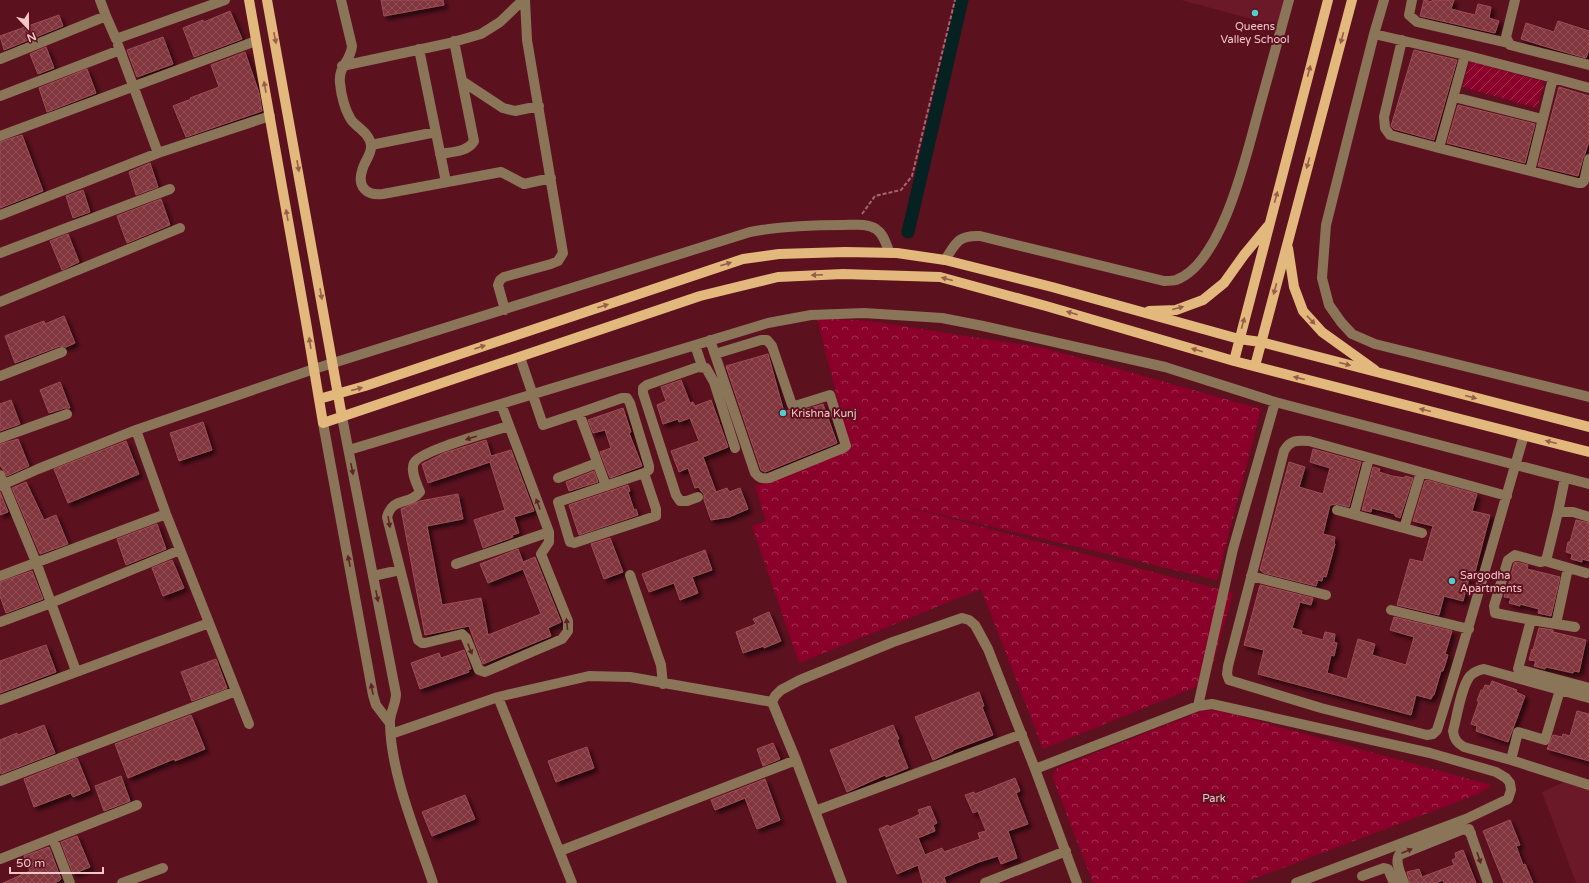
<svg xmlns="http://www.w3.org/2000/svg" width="1589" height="883" viewBox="0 0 1589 883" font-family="'Varela Round',sans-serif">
  <defs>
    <pattern id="park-crowns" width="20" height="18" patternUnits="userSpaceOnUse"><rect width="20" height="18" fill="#8a002a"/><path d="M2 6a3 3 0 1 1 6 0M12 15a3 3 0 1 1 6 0" fill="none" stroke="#a13051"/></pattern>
    <pattern id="garden-furrows" width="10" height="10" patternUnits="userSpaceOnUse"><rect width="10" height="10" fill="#8a002a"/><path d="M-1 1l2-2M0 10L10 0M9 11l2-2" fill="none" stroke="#a13051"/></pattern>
    <pattern id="building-cross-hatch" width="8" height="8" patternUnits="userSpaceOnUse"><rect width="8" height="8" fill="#81343d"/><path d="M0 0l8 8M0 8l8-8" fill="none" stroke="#935058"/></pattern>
    <filter id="shadow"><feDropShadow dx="3.5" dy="3.5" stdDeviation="2" flood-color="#0009"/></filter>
  </defs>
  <rect width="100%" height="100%" fill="#5c111f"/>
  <path fill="#6b1828" d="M1181,0H1284L1278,26Z
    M1566,781L1589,788V883H1576L1542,792Z"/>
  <path fill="url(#park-crowns)" d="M817,318L870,321L1044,348L1261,409L1217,580L896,504L1233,593L1208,682L1043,749L981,589L799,663L752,526L766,521L755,486L850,449Z
    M1204,710L1222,711L1491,785L1478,794L1243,883H1093L1052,776L1057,768Z"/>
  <path fill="url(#garden-furrows)" d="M1470,61L1545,82L1537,108L1462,87Z"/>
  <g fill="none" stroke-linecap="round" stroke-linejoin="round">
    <path stroke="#052121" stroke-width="13" d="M908,232L962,0"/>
  </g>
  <path fill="url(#building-cross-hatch)" stroke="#9e4e56" filter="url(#shadow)" d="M381,0H443L444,5L384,16Z
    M1424,0L1432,2V0H1454L1451,9L1475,15L1478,4L1491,7L1489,18L1499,21L1495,33L1420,16Z
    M230,11L242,39L194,57L183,28L203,20L204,22Z
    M59,15L63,26L4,50L0,36Z
    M1558,21L1589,31V50L1586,58L1554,49L1521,39L1526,23L1554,32Z
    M163,37L173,64L137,77L127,50Z
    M46,47L54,68L38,74L30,54Z
    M1414,50L1457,60L1434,140L1394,129L1391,126Z
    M245,52L259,93L262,111L186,137L173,106L191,99L190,98L219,87L211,65Z
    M87,69L96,93L47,112L39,88Z
    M1559,87L1589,96V141L1585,154L1583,158L1578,176L1538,166Z
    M1458,105L1535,124L1525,163L1447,143Z
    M22,135L43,191L0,208V142Z
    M150,163L158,187L136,195L129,172Z
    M83,190L90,212L73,218L66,196Z
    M161,199L170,225L127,243L117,216Z
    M68,234L79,262L62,270L50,241Z
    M64,316L75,343L66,347L60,346L15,363L5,336L44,321L45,324Z
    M768,354L784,412L789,410L797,412L823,404L837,443L765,472L761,470L726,366Z
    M681,380L690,403L693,402L695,406L711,400L728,447L703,457L716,492L727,488L729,492L740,488L748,509L729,517L711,520L704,500V494L701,491L699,487L695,488L688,468L679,472L671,451L699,441L690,418L679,422L678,419L663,424L657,405L666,401L661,387Z
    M60,382L70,408H65L49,413L40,390Z
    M11,400L20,424L0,431V404Z
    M623,408L631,432L629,433L642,466L610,478L600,452L611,448L605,430L593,433L588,420Z
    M203,422L212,450L179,461L170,433Z
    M18,439L29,466L7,476L0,465V444Z
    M486,440L491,456L511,450L534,511L514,517L519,533L512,535L513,537L483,548L474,520L505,510L490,462L428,483L422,464L444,453Z
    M126,441L139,474L68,503L54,469Z
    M1313,449L1361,462L1349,507L1338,504L1330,505L1323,534L1335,537L1334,543L1335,544L1326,577L1323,576L1322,581L1318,580L1316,586L1264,573L1260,570L1289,462L1305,467L1299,487L1323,494L1330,468L1310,462Z
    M1373,467L1380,469L1379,472L1392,476L1405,478V476L1413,478L1400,518L1395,516V514L1372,508L1371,512L1362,510Z
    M594,471L598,482L569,491L566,482Z
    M1427,480L1477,494L1472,511L1490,515L1475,572L1471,571L1463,601L1444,596L1439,615L1397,605L1410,559L1423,562L1433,526L1413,521L1425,481Z
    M26,482L44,520L56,515L68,544L40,554L12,488Z
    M628,485L630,491L628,492L634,510L636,509L638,515L579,535L569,505Z
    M0,492L8,512L0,515Z
    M458,494L463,519L427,526L442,605L481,598L488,635L541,614L523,569L488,583L480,564L518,549L523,562L535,557L561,622L548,628L551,636L483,664L469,626L425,635L401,509L420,501Z
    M1576,520L1589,523V561L1582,559V562L1571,559L1572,554L1566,552L1568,542H1570Z
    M157,524L166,549L126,565L117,539Z
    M610,538L623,572L604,579L591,544Z
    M705,550L712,570L692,577L698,593L680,600L674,583L649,592L642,574Z
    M172,560L184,588L163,596L152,568Z
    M1516,562L1528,565L1527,569L1560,577L1551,616L1538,613L1539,609L1520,604V606L1509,603L1511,598L1504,597L1507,586L1508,587L1514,563Z
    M32,571L43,599L6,613L0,596V582Z
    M1260,585L1313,598L1311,605L1300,602L1292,628L1302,631L1301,634L1323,640L1325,632L1335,634L1334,642L1337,643L1334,656L1331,655L1327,673L1347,679L1358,639L1375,644L1372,655L1406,665L1414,637L1390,630L1394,617L1452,631L1445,654L1448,655L1443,671H1441L1434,695H1433L1431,699L1416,695L1411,715L1258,674L1264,650L1244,645Z
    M769,612L781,641L764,648V646L743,653L736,632L756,624L753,619Z
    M1539,628L1553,630V632L1586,640L1579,672L1574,671L1573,673L1546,667L1545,669L1534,666L1536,661L1529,660L1532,649L1533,650Z
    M46,645L56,672L0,693V661Z
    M464,650L471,669L468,670L469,672L420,689L411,663L439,653L441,658Z
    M216,659L227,688L192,701L181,672Z
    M1492,681L1517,690L1516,692L1525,696L1508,742L1476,731L1477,726L1471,724L1479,701H1477L1481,690H1483L1485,685L1490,686Z
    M979,692L984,706L982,707L993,735L953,750V751L933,760L915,717Z
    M1577,711L1589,714V761L1547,749L1553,735L1562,737L1563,734L1570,736Z
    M191,715L205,749L175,761L174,759L128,778L115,744Z
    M44,725L55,753L1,774L0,770V740L17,733L18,735Z
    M893,725L899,739L897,740L908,768L886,777L885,775L847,792L830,750Z
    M773,743L780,759L763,766L757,749Z
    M587,747L594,768L556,782L548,761Z
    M77,758L90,790L73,797L71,793L34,807L24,779Z
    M121,776L130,801L104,811L95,786Z
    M1015,778L1020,791L1016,793L1028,824L1008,831L1017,858L1001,864L998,856L979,862L944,877L946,883H923L918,865L897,874L879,829L888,825L889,827L912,818L920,814L918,810L930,806L937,823L933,825L935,831L918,838L925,855L942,848L944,852L980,839L978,833L986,831L978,811L973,813L965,795L974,792L975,794Z
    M765,779L780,820L757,829L745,798L715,810L711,800Z
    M465,795L475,819L432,836L422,812Z
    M1510,820L1520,845L1516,846L1523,865L1525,864L1533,883H1504L1483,831Z
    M77,836L90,867L73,874L61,842Z
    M49,847L61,879L59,881L53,883H3L30,871L24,856Z
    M1463,850L1476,883H1444L1443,880L1436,883H1410L1407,872L1419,869L1422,877L1454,865L1452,860L1456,858L1455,853Z"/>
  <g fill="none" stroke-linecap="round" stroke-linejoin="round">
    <path stroke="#a4666f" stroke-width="2" stroke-dasharray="4 2" stroke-linecap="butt" d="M862,214L875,196L901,190L912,176L955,0"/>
    <path stroke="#8a7559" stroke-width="10" d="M100,0L106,16
      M341,0L352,46C351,61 338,66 340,83C341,95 345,111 352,121C358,128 370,134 371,145C372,155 364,161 362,171C357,187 367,196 383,194L501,172L524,184L551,178
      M1384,0L1374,34L1326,225L1322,278L1329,305L1341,322L1352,334L1375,344L1589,397
      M1412,0L1409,15L1417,22L1508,43
      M1515,0L1506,37L1510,45L1589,65
      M1374,34L1465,55L1553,78L1530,171
      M1402,40L1384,117L1385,128L1390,135L1439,148L1578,183H1582L1584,181L1589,159
      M118,45L158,153
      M419,49L446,182
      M0,59L106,16L116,39L225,0
      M342,66L450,43L481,34L500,22L523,0
      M1553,78L1589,88
      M462,81L503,108L515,111L539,106
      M0,96L120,50
      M1454,97L1542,119
      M0,136L256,41
      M371,145L436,132
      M1439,148L1465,55
      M440,154C451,152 468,152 474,141L454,41
      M0,215L158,153L270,116
      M0,253L170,189
      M945,260C956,243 958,235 980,236L1164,281C1168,281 1172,281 1176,280C1223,263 1247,152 1259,109C1269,72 1279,36 1289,0
      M0,302L180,228
      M505,310L498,285L500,280L504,277L551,264L558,261L563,253L527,40L525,0
      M710,340L755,473C759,478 762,479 769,478L843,448L846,446L830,395L795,406L792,405L772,346L767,340H761L715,354
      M695,345L702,366
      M520,357L543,425L579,413L622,398H627L630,403L649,466V470L644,473L558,502L570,542L574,543L656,516V509L644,473
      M0,376L62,352
      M501,404L549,532V542L541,554L568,621V631L562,639L485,672L479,670L466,638L462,634L425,643H422L418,640L387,517C393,496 409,506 420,492C417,484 410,471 414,463C420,450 492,432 508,426
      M579,413L606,486
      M342,417L396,694C396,705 389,714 390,724C391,775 417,835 433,883
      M323,423L373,695L376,705L389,722
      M136,430L166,514L249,724
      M0,438L67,414
      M349,450L768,323L811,315L864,313L942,318L983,326L1165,367L1275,402
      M0,475L36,562L76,671
      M558,478L597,463
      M0,486L38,469L136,430L314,369L750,232C781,226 811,225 843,225C854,225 867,223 876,229C884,234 886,245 890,253
      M1507,496L1309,441C1297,440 1290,440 1284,451L1228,666L1227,674L1229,680L1321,708L1427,735L1433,734L1437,730C1468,633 1495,534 1524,435
      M698,497L687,501H680L676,495L643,393V388L647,385L698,367L706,368L714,382L735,448
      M1337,510L1422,533
      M1558,512L1565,478
      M1354,514L1369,458
      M1589,517L1573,512H1558L1547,557L1545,561L1540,562L1515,555L1508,560L1494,606L1495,613L1531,620L1518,669L1589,688
      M1404,528L1421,472
      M1545,561L1586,573
      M456,564L549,532
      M630,575L661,665L663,684
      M0,576L166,514
      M373,576L400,570
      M1251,576L1326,595
      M1391,610L1469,629
      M1531,620L1575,627
      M0,622L51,603L180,550
      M1556,624L1568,568
      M498,697L572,883
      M1589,698L1484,669C1478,670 1474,672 1470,676C1461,687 1457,717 1453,731C1454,739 1457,743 1464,747L1511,760L1589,785
      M0,700L209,623
      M1198,706L1233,549L1275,402L1589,484
      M391,734L498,697L589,676L630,677L772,702
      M1511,760L1518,732L1545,740L1560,690
      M1035,769L1198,706L1212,704L1430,753L1496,772L1506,778L1510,783L1511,790L1508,799L1466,819L1296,883
      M0,781L236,691
      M815,811L1022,734
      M1469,829L1488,883
      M53,839L70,883
      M560,851L796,760
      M0,859L137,805
      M1362,876L1384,868L1388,869L1394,883
      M122,883L163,868
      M842,883L796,760L772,702L775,696L781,690L800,680L893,642L962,618L969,620L975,625L988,649L1035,769L1077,883
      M985,883L1066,851
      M1404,883C1402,875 1394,863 1399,855L1461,830L1464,829L1471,833"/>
    <path stroke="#e2b87c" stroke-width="10" d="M249,0L306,322L323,423L700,296L778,277L843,274L940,277L1046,306L1234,361L1589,452
      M267,0L342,417
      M1288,248L1294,287L1303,311L1322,332L1375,370
      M1149,311L1176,310L1203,300L1224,283L1244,255L1268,226
      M1234,361L1328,0
      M1255,366L1352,0
      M319,399L365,386L743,259L779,254L845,252L897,253L945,260L1052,287L1239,339L1261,342L1589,427"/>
  </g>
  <defs><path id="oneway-solid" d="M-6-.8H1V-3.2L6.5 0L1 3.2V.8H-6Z"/></defs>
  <g fill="#985c49">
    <use href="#oneway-solid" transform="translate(275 38) rotate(79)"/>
    <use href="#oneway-solid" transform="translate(1342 38) rotate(105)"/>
    <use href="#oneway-solid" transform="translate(1309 71) rotate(-75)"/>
    <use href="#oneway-solid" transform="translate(265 87) rotate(-100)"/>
    <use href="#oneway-solid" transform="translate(1308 163) rotate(105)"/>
    <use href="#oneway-solid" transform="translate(298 166) rotate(80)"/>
    <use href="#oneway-solid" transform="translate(1276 197) rotate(-75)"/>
    <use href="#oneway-solid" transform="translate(287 215) rotate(-100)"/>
    <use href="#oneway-solid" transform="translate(726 264) rotate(-18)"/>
    <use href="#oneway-solid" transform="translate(817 275) rotate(177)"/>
    <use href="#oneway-solid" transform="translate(947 279) rotate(-165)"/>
    <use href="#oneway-solid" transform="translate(1275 289) rotate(105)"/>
    <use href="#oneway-solid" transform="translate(321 294) rotate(80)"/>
    <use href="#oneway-solid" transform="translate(603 306) rotate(-18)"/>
    <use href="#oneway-solid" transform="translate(1178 308) rotate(-14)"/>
    <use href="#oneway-solid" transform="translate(1072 313) rotate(-164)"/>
    <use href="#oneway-solid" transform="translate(1311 320) rotate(46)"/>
    <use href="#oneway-solid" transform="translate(1243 323) rotate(-75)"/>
    <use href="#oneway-solid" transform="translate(310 343) rotate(-99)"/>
    <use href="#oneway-solid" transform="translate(480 347) rotate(-19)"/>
    <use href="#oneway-solid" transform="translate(1197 350) rotate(-164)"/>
    <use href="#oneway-solid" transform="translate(1345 364) rotate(15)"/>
    <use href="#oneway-solid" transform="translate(1299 378) rotate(-166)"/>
    <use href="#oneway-solid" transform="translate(357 389) rotate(-15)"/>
    <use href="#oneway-solid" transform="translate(1471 397) rotate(15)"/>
    <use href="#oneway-solid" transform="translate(1425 410) rotate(-166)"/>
    <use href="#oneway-solid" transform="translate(1551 442) rotate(-166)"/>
  </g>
  <g fill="#632028">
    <use href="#oneway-solid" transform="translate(471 438) rotate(163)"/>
    <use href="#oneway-solid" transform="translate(352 469) rotate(79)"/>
    <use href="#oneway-solid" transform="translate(538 504) rotate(-111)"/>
    <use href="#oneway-solid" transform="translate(389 522) rotate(80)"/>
    <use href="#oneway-solid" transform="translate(349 561) rotate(-101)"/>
    <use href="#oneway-solid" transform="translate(377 596) rotate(79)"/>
    <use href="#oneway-solid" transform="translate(567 624) rotate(-96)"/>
    <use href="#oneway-solid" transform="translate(470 649) rotate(68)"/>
    <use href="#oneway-solid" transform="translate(372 689) rotate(-101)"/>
    <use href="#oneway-solid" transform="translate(1407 851) rotate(-23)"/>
    <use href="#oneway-solid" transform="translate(1479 858) rotate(71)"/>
  </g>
  <g fill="#52cdcd" stroke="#5c111f" stroke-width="1.5">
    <circle cx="1255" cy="13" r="4"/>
    <circle cx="783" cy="413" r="4"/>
    <circle cx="1452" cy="581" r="4"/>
  </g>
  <g text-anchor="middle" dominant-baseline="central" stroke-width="4" stroke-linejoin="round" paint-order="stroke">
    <g font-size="11" fill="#f4c6c8" stroke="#5c111f" text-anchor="start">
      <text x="1255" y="26" text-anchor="middle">Queens<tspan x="1255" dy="13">Valley School</tspan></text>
      <text x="791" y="413">Krishna Kunj</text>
      <text x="1460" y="575">Sargodha<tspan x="1460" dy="13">Apartments</tspan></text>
    </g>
    <g font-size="11" fill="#ecc9ca" stroke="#5c111f">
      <text x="1214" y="798">Park</text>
    </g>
  </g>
  <g transform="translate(28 28) rotate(158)" stroke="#5c111f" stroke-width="3" paint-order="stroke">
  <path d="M0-3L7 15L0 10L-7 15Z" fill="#f4c6c8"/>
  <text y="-6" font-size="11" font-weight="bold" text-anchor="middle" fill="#f4c6c8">N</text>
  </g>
  <path d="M10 867v6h93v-6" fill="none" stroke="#f4c6c8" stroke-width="2"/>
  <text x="16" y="867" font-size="12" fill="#f4c6c8" stroke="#5c111f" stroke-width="3" paint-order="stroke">50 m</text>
</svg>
